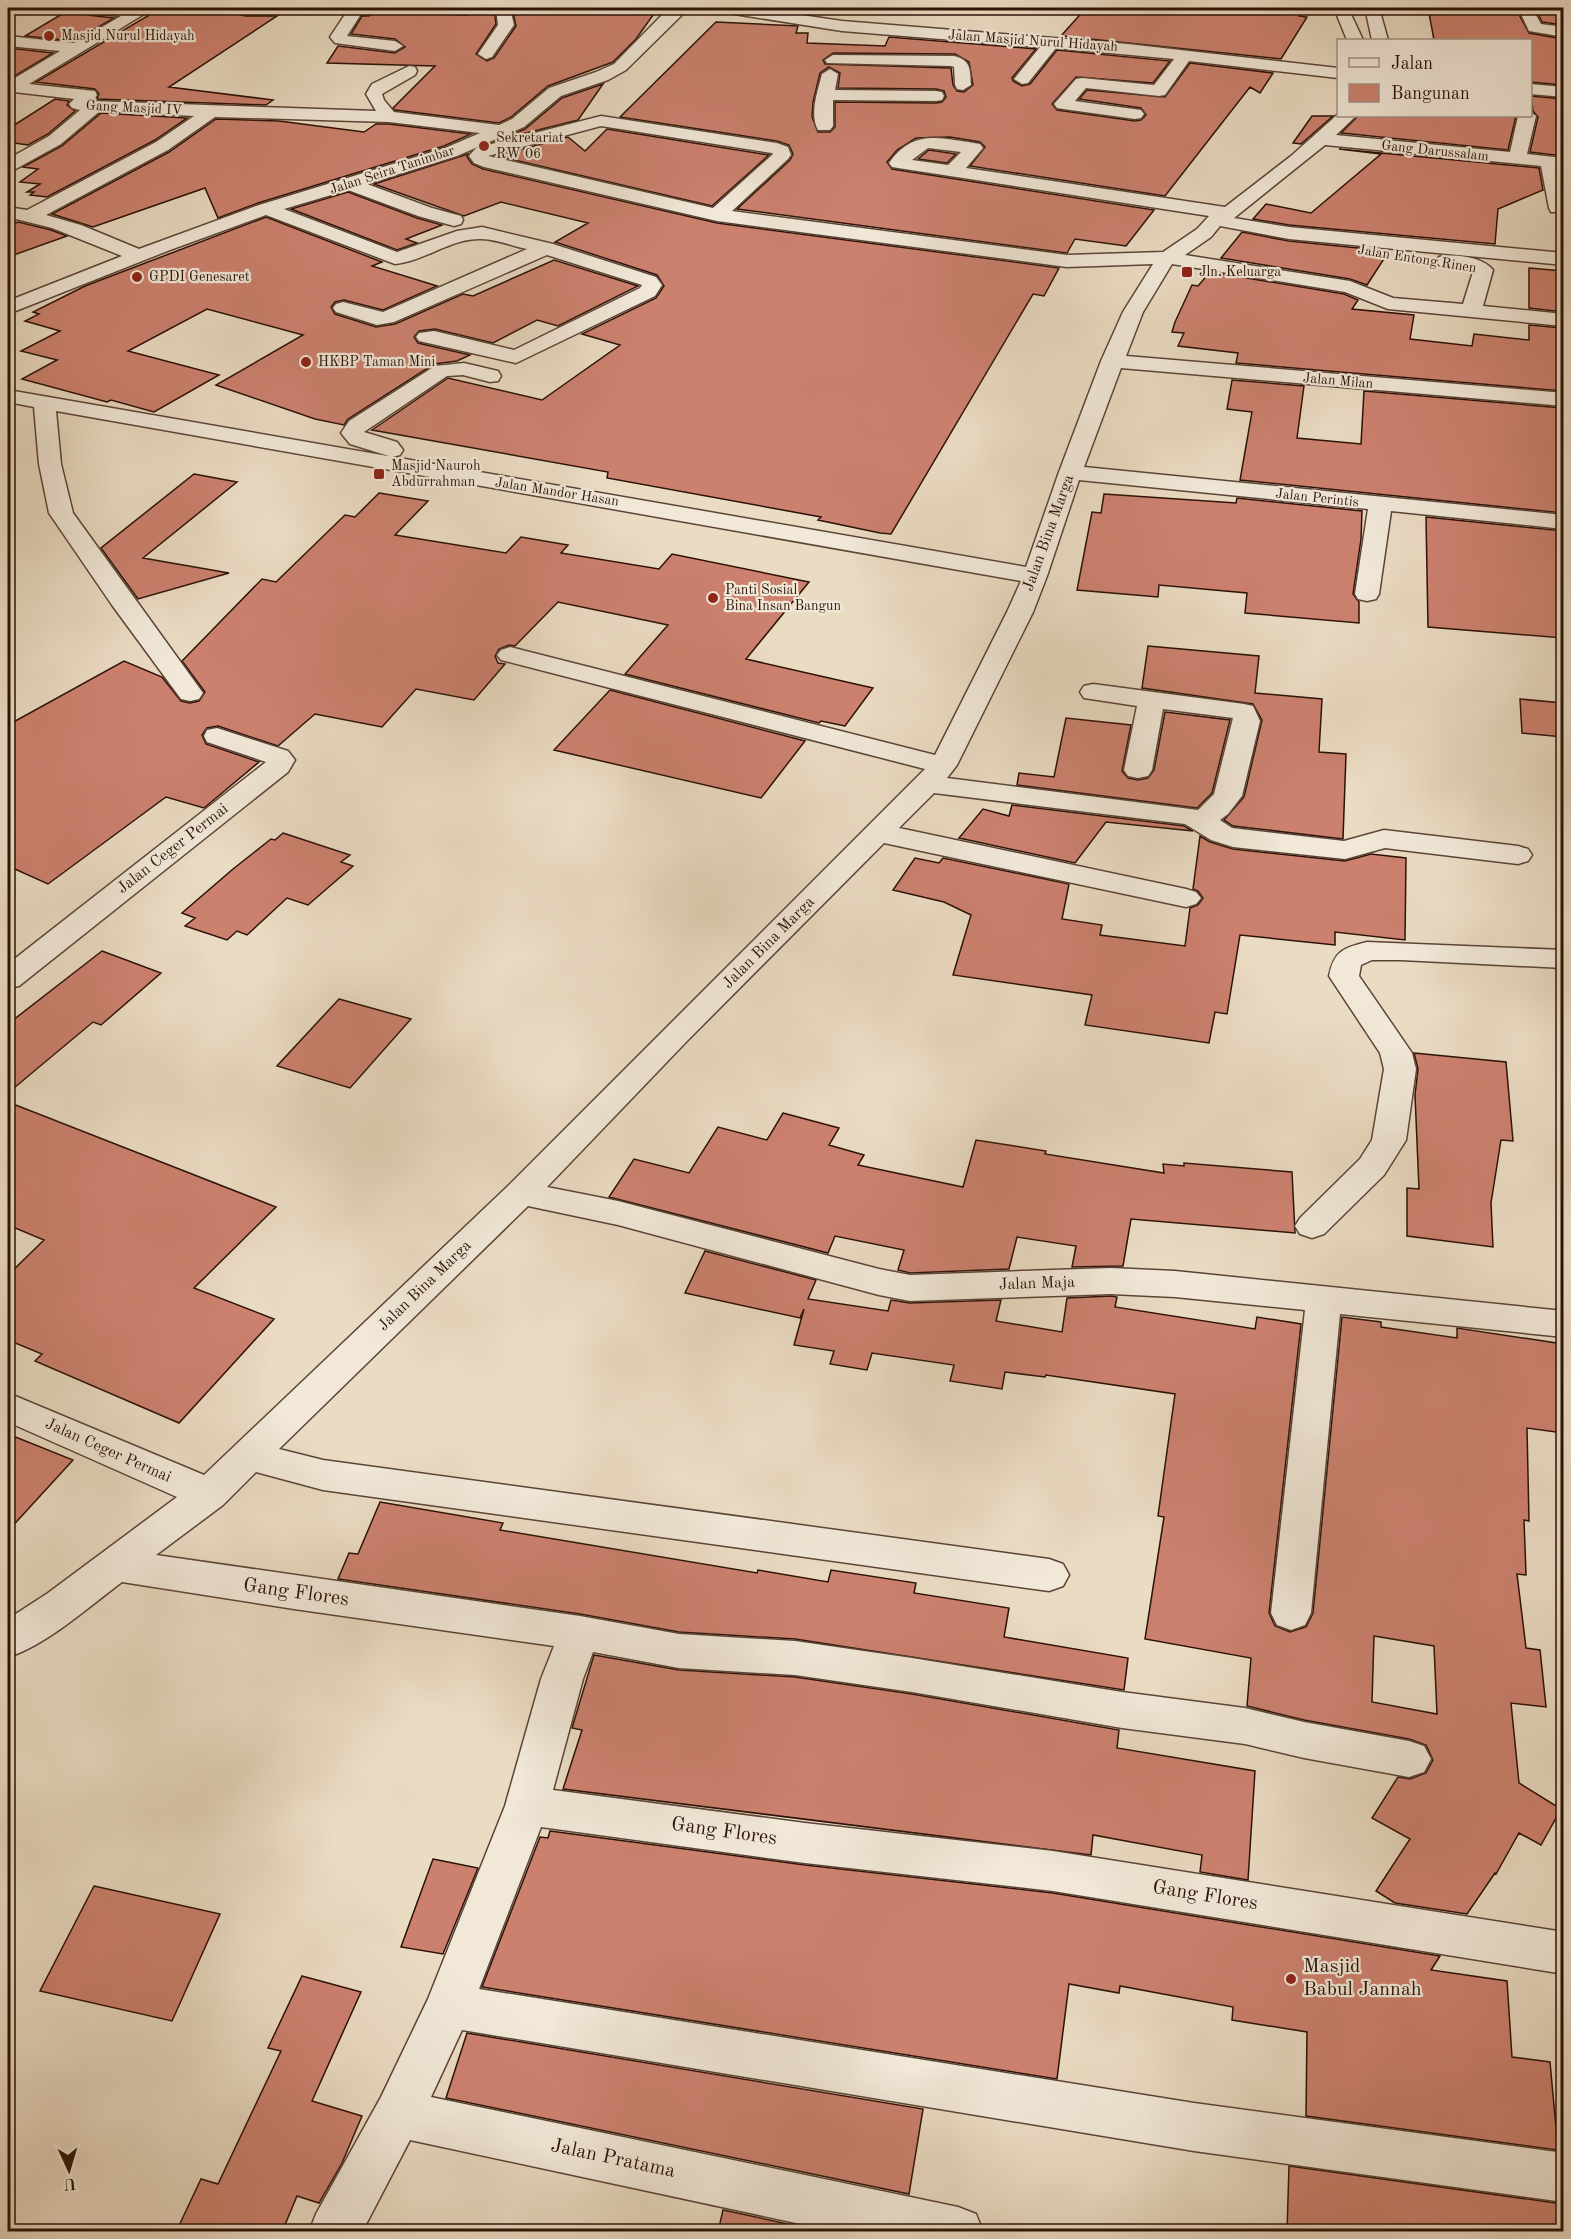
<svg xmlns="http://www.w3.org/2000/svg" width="1571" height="2239" viewBox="0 0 1571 2239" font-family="'Old Standard TT',serif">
  <rect width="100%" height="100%" fill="#eadbc3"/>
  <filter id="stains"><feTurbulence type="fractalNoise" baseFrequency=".00333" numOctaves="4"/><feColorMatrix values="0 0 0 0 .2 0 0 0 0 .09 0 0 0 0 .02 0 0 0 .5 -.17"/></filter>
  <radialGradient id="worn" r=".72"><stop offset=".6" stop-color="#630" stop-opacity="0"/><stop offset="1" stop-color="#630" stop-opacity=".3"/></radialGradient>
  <path fill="#cc816f" stroke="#2b1107" stroke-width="1.5" fill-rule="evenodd" d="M72,8H78L87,15L114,18L74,41L25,36Z
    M161,8L230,12L245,16H277L169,87L273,100L266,105L97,99L99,94L95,89L36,82Z
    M468,8H494L496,24L476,54L487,61L494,58L516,26L512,8H658L636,39L613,62L548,86L511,117L499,123L395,110L393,108L435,66L327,63L338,46L395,53L405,47L395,39L351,34L362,16H369L372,12L468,15Z
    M1086,8H1304L1299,16L1307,17L1281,59L1061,36Z
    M1428,8L1516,9L1529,33L1563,39V85L1530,82V40H1434Z
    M1536,10L1563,11V25L1542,22Z
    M716,22L798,26L796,33H808L807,43L885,46L889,37L1036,49L1012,78L1013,81L1022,86L1030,84L1057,50L1170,61L1153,83L1076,77L1052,104L1057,110L1135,121L1141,120L1146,115L1141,108L1079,99L1087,90L1165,97L1190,63L1273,73L1260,93L1250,87L1165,196L970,166L985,147L980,142L950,137L916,138L897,150L887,162L892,169L1154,210L1126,246L1075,239L1067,253L737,209L790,160L793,154L789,145L777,141L620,117ZM833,53L955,54L969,62L973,85L964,92L957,91L953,85L951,68L825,64L823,60ZM829,67L840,73L838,88L936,89L944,91L946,97L942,102L936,103L835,102V127L830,132H818L812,117L813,102L820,73Z
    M8,48L53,53L8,80Z
    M603,84L578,120L502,139L525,129L562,98Z
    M1531,96L1563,99V156L1530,152L1538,117L1533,111Z
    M55,99L69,101L67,105L75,111L48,134L28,145L8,142V129Z
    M101,113L187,118L155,140L47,197L30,195L34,192H27L40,184L20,182L38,169L23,167L62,146Z
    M1312,116H1333L1301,144L1293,143Z
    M1358,116H1516L1508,150L1341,133Z
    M216,119L279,121L364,132L376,124H389L471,134L444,146L258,203L218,218L205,188L93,227L52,214L169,152Z
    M607,129L769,155L712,206L497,156L568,137L585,151Z
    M1339,149L1539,168L1543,190L1498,209L1495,244L1289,225L1253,219L1266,204L1311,213L1381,154Z
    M929,150L956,154L947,163L918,159Z
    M468,154L467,157L472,164L483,169L717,223L1059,268L1044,296L1033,294L891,534L880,533L818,520L821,517L607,478L608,472L372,430L448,378L542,400L620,345L582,334L656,298L664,286L657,275L555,242L588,223L501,202L464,216L374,184Z
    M348,192L417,218L442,225L406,239L417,243L397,250L291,209Z
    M266,217L382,262L372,266L437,286L383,310L344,300L335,302L331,307L335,314L376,327L395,324L463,294L473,296L554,260L638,286L558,326L537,320L493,343L435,329L419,331L414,337L418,343L470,355L457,361L434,364L348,419L344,425L315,419L216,385L303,335L207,309L128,351L219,375L154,412L111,400L107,402L22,379L57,360L21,351L60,331L25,321L39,314L33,312L85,286Z
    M18,222L51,230L67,236L8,257V226Z
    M1242,232L1289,241L1389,251L1367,285L1350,279L1221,258Z
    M1529,268L1563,271V312L1529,308Z
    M1210,272L1344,294L1358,300L1352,309L1414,315L1410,339L1472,346L1474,334L1529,340V325L1563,328V391L1236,363L1238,353L1178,346L1184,333L1172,332L1175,322L1192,285L1198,286Z
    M1232,380L1304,386L1297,438L1361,444L1364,391L1563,408V513L1240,480L1252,412L1227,409Z
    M194,474L237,482L143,558L229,573L138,599L101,548Z
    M379,493L428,501L395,535L506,553L521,537L568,545L561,553L659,569L672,554L809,582L746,659L873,688L845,726L821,721L819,723L625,674L668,625L558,602L515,646L509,645L499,649L495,656L498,663L505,664L474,700L416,689L382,727L315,714L278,746L218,726L207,728L202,735L206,744L259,762L204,808L166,797L48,884L8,866V725L124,661L162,677L181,701L190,703L199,701L205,692L182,661L262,579L276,582L345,515L355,517Z
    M1104,494L1236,503L1237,498L1362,511L1361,539L1353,594L1359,602V623L1245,613L1247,593L1159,585L1158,597L1077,590L1092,512L1101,513Z
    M1426,517L1563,531V638L1428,627Z
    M1148,646L1259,656L1255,693L1322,699L1319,752L1346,754L1343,839L1233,826L1224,820L1244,797L1262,720L1253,704L1142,688Z
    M610,690L805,741L761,798L554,750Z
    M1520,699L1563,703V737L1522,733Z
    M1165,712L1230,720L1212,793L1197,808L1017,785L1019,773L1054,777L1066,718L1131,725L1122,771L1128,778L1138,780L1148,778L1154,770Z
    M1012,805L1184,826L1193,831L1106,822L1075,863L959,838L983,809L1009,816Z
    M283,833L350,855L341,862L353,866L308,905L287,898L247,935L237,931L227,940L185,926L195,918L182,913L233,869L271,839L275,840Z
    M1200,836L1210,842L1233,849L1345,861L1371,854L1406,858L1405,940L1335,932V945L1240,935L1227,1014L1215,1012L1209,1043L1085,1025L1092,995L953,975L971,915L944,902L893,890L915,858L939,863L943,858L1069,884L1062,919L1102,925L1100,935L1185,946L1190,908L1198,905L1203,898L1198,891L1193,889Z
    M102,951L161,973L101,1025L93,1022L8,1093V1024Z
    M339,999L411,1019L350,1088L277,1066Z
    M1414,1053L1506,1062L1513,1141L1501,1140L1491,1203L1493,1247L1407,1236V1188L1419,1189L1415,1095L1418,1069Z
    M8,1102L276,1207L194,1288L274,1319L179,1423L35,1361L42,1354L8,1340V1275L44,1240L8,1225Z
    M783,1113L839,1128L829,1145L864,1155L858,1165L963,1187L976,1140L1046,1151L1045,1154L1164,1173L1163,1164L1184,1166V1163L1292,1172L1295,1233L1131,1219L1123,1266L1072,1267L1076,1246L1017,1237L1009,1269L910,1273L898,1270L904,1250L835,1236L828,1253L609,1197L634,1159L689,1173L718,1127L767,1140Z
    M705,1251L816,1280L808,1299L888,1311L891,1300L910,1303L1001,1300L996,1321L1062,1332L1067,1298L1111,1296L1117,1297L1115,1307L1255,1329L1257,1317L1301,1324L1269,1613L1275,1626L1290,1632L1306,1627L1313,1613L1342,1317L1381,1322V1327L1457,1338V1328L1563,1344V1433L1527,1428L1529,1521L1524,1520L1526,1575L1517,1574L1526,1648L1540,1650L1546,1707L1511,1703L1519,1783L1561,1809L1541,1845L1519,1833L1496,1874L1495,1873L1467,1914L1395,1903L1376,1891L1410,1839L1372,1818L1398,1777L1410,1779L1426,1773L1433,1760L1426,1745L1409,1739L1304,1720L1247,1706L1251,1658L1145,1639L1164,1517L1158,1516L1175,1394L1046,1375L1045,1377L1005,1372L1002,1389L950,1381L954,1365L872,1353L867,1370L830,1364L834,1351L794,1345L804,1309L800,1318L685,1293ZM1374,1636L1434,1646L1437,1714L1372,1702Z
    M8,1434L73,1460L8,1531Z
    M380,1502L503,1523L500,1530L757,1573L758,1570L828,1582L831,1570L916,1583L914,1593L1009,1608L1004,1637L1128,1658L1124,1690L795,1639L679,1632L580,1614L338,1579L349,1553L358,1554Z
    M594,1655L679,1670L795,1677L912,1694L1119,1730L1117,1748L1255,1771L1248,1880L1200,1872L1202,1855L1093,1835L1091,1855L563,1789L582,1730L572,1728Z
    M550,1831L805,1865L1053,1893L1440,1956L1431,1970L1507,1981L1512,2057L1550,2062L1558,2150L1306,2116L1307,2032L1232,2020L1233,2007L1120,1986L1119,1993L1069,1984L1057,2079L482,1987L540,1837L548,1838Z
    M433,1859L478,1868L443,1954L401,1947Z
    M94,1886L220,1914L172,2021L40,1991Z
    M302,1976L361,1992L312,2101L362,2116L342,2163L319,2203L297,2196L282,2232H176L201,2179L218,2184L281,2051L268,2048Z
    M467,2033L923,2109L909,2194L446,2098Z
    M1289,2166L1563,2204V2232H1287Z
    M723,2210L825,2232H718Z"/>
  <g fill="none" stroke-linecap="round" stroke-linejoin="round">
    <g stroke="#5b4436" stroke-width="3">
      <path id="minor" d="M80,8H154L29,84L95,91L97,95L93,101L376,111L366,94L372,84L409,66L415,67L417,71L415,75L382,94L384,100L394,112L499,125L512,119L549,88L596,72L614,64L660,17L673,8H689L626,70L608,80L561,96L524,127L457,156L367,184L432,208L461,216L463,220L461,224L454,226L418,216L348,190L284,209L397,252L457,231L482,227L553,244L656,277L662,285L655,296L516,363L419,341L416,337L419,333L434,331L514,350L640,288L642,285L547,255L394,322L377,325L336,312L333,308L336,304L343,302L383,312L527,249C512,246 496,239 481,239C451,238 425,261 395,264L266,215L170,250L8,314V301L122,256L52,228L8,217V207L27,210L156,142L194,116L100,111L61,144L14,170L8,171V159L49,136L80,110L72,108L69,104L74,99L14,92L8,94V82L60,51L8,46V36L74,43L121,16L87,13L82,11ZM215,117L389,122L480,133L445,148L259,205L139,249L81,225L46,215L168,150Z
        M229,8H275C267,16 237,16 229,8Z
        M336,8H360L363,11L347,36L395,41L403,46L395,51L335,43L330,37L346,13L338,11Z
        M496,8H510L514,25L492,57L486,59L478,54L498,25Z
        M720,8H754L842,21L1128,44L1338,68V78L1189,61L1165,95L1159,96L1086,88L1075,101L1141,110L1144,114L1141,118L1135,119L1063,109L1057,108L1054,104L1076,79L1082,78L1154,85L1174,59L1056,48L1028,83L1022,84L1014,79L1040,47L842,31L728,13Z
        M1334,8H1348L1363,40H1347Z
        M1365,8H1379L1388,40H1372Z
        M1518,8H1532L1541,24L1564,27V37L1529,31Z
        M833,55L954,56C971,60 970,69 971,85L963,90L957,89L955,85L954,67L951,66L827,63L825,60Z
        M830,69L838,74L835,90L936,91L942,92L944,96L942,100L936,101L833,100V126L830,130H818C809,114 818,90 822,74Z
        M1530,84L1564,87V97L1530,94Z
        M1530,112L1536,116L1527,154L1564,158V168H1559L1564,189V212H1551L1549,208L1541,166L1325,145L1234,218L1289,227L1564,253V265L1289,239L1220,226L1211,237L1185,255L1350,281L1393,298L1463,304L1473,272L1439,265L1436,261L1439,257C1454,253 1483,257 1493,270L1483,306L1564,314V326L1388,309L1345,292L1172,264L1143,312L1126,356L1564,393V406L1121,368L1084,467L1564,515V529L1391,511L1379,594L1376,599L1367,601L1358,599L1355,594L1368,509L1079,480L1047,576L1033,612L957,765L947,778L1198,810L1214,794L1233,718L1163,709L1152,770L1148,776L1138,778L1128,776L1124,770L1137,706L1084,698L1080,692L1084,686L1093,684L1244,704L1253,706L1260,721L1242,796L1228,814L1220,820L1232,828L1344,841L1384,830L1518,846L1528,849L1532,855L1528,861L1518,864L1385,848L1345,859L1233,847L1211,840L1185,824L934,793L899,828L1186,889L1196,892L1201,898L1196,904L1186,907L884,843L687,1041L547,1187L618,1201L879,1269L910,1275L1111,1268L1175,1271L1564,1311V1337L1340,1314L1311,1613L1305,1625L1291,1630L1277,1625L1271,1613L1305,1310L1175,1297L1111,1294L910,1301L879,1295L618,1225L528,1206L279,1449L323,1460L1049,1559L1063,1564L1069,1575L1063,1586L1049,1591L323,1490L256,1472L223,1505L156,1555L580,1616L679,1634L795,1641L912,1658L1122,1692L1245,1708L1304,1722L1409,1741L1424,1746L1431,1759L1424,1772L1409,1777L1304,1758L1245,1744L1122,1728L912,1692L795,1675L679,1668L593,1652L583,1679L553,1790L805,1823L1053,1851L1564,1932V1974L1053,1891L805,1863L541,1827L479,1989L1194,2103L1564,2153V2202L1194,2151L462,2030L431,2097L958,2207L976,2214L983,2232H838L410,2140L362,2232H309L316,2214L381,2097L428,1999L505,1806L541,1679L554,1646L294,1609L122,1582C91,1605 44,1647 8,1657V1619L48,1593L177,1497L8,1422V1393L204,1475L509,1185L925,769L501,660L497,655L501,650L510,647L935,755L1007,612L1021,581L56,411L61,464L73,513L203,693L199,699L190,701L181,699L112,605L49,513L39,464L34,407L8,402V390L1026,567L1059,472L1101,361L1123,312L1153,264L1067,267L717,221L484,167L474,163L469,156L476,148L601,116L777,143L788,147L791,155L788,159L732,211L1067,255L1163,252L1197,229L1209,216L898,168L892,167L889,163C913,129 939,138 974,143L980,144L983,148L966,168L1225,207L1291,156L1338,114L1356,116L1336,135L1510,152L1518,116H1530ZM601,126L772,153L773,154L713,208L488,156ZM928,148L961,152L948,165L912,160Z
        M464,363L498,371L501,376L498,381L490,382L463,375L447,376L364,432L397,442L403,450L400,455L392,457L350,444L341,433L349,421L435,366Z
        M217,728L288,751L295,760L288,772L19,986L8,988V964L266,762L207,742L204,736L207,730Z
        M1367,942L1564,950V968L1401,960H1372L1361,965L1359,976L1412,1053L1416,1069L1406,1140L1384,1175L1324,1234L1312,1238L1300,1234L1295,1226L1300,1218L1360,1159L1372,1140L1384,1069L1380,1053L1329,976C1334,951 1343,948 1367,942Z"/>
    </g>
    <use href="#minor" fill="#f1e8d8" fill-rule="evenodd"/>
  </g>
  <g fill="#8f2418" stroke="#f1e8d8" stroke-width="2">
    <circle cx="49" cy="36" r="6"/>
    <circle cx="484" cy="146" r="6"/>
    <rect x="1181" y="266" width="12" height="12" rx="3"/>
    <circle cx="137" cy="277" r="6"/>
    <circle cx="306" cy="362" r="6"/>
    <rect x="373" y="468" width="12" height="12" rx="3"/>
    <circle cx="713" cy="598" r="6"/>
    <circle cx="1291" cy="1979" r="6"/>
  </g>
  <g text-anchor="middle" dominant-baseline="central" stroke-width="4.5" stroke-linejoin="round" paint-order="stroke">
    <g font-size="14" fill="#2b1107" stroke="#f1e8d8" text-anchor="start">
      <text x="61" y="36">Masjid Nurul Hidayah</text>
      <text x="496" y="138">Sekretariat<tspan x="496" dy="16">RW 06</tspan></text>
      <text x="1199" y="272">Jln. Keluarga</text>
      <text x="149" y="277">GPDI Genesaret</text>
      <text x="318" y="362">HKBP Taman Mini</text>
      <text x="391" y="466">Masjid Nauroh<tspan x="391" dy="16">Abdurrahman</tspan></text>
      <text x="725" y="590">Panti Sosial<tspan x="725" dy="16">Bina Insan Bangun</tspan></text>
    </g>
    <g font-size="14" fill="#2b1107" stroke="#f1e8d8">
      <text transform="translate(1033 41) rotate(4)">Jalan Masjid Nurul Hidayah</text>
      <text transform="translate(134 108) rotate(3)">Gang Masjid IV</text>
      <text transform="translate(1435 151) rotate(6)">Gang Darussalam</text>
      <text transform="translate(392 170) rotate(-18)">Jalan Seira Tanimbar</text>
      <text transform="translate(1417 259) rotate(9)">Jalan Entong Rinen</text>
      <text transform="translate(1338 381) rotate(5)">Jalan Milan</text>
      <text transform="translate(557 492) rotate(9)">Jalan Mandor Hasan</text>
      <text transform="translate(1317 498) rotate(6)">Jalan Perintis</text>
    </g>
    <g font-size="16" fill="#2b1107" stroke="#f1e8d8">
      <text transform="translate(1049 533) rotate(-70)">Jalan Bina Marga</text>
      <text transform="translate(173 849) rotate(-38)">Jalan Ceger Permai</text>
      <text transform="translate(769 943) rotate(-45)">Jalan Bina Marga</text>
      <text transform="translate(1037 1284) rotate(-2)">Jalan Maja</text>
      <text transform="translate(425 1286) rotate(-44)">Jalan Bina Marga</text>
      <text transform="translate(108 1451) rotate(24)">Jalan Ceger Permai</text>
    </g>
    <g font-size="20" fill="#2b1107" stroke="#f1e8d8">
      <text transform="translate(296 1593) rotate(8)">Gang Flores</text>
      <text transform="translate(724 1832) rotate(8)">Gang Flores</text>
      <text transform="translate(1205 1896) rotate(9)">Gang Flores</text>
      <text transform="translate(613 2159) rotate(12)">Jalan Pratama</text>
    </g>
    <g font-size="20" fill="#2b1107" stroke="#f1e8d8" text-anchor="start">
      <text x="1303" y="1967">Masjid<tspan x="1303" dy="23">Babul Jannah</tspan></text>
    </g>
  </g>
  <rect width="1571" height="2239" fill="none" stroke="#eadbc3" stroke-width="30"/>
  <rect x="9" y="9" width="1553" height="2221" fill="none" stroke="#2b1107" stroke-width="3"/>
  <rect x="15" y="15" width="1541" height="2209" fill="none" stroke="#2b1107" stroke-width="1.5"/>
  <rect x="1337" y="39" width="195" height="78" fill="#f1e8d8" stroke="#a29284" stroke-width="1.5"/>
  <rect x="1349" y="58" width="30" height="9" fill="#f1e8d8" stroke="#a29284" stroke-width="1.5"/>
  <text x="1391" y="69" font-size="18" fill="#2b1107">Jalan</text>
  <rect x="1349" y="84" width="30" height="18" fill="#cc816f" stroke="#a29284" stroke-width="1.5"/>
  <text x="1391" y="99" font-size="18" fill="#2b1107">Bangunan</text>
  <g transform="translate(69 2170) rotate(176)" stroke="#f1e8d8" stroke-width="4.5" paint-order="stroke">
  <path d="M0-4.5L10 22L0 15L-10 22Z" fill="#2b1107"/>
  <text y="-9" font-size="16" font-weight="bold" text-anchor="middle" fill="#2b1107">U</text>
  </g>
  <rect width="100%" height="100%" filter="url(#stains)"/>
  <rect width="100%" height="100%" fill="url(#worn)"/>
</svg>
